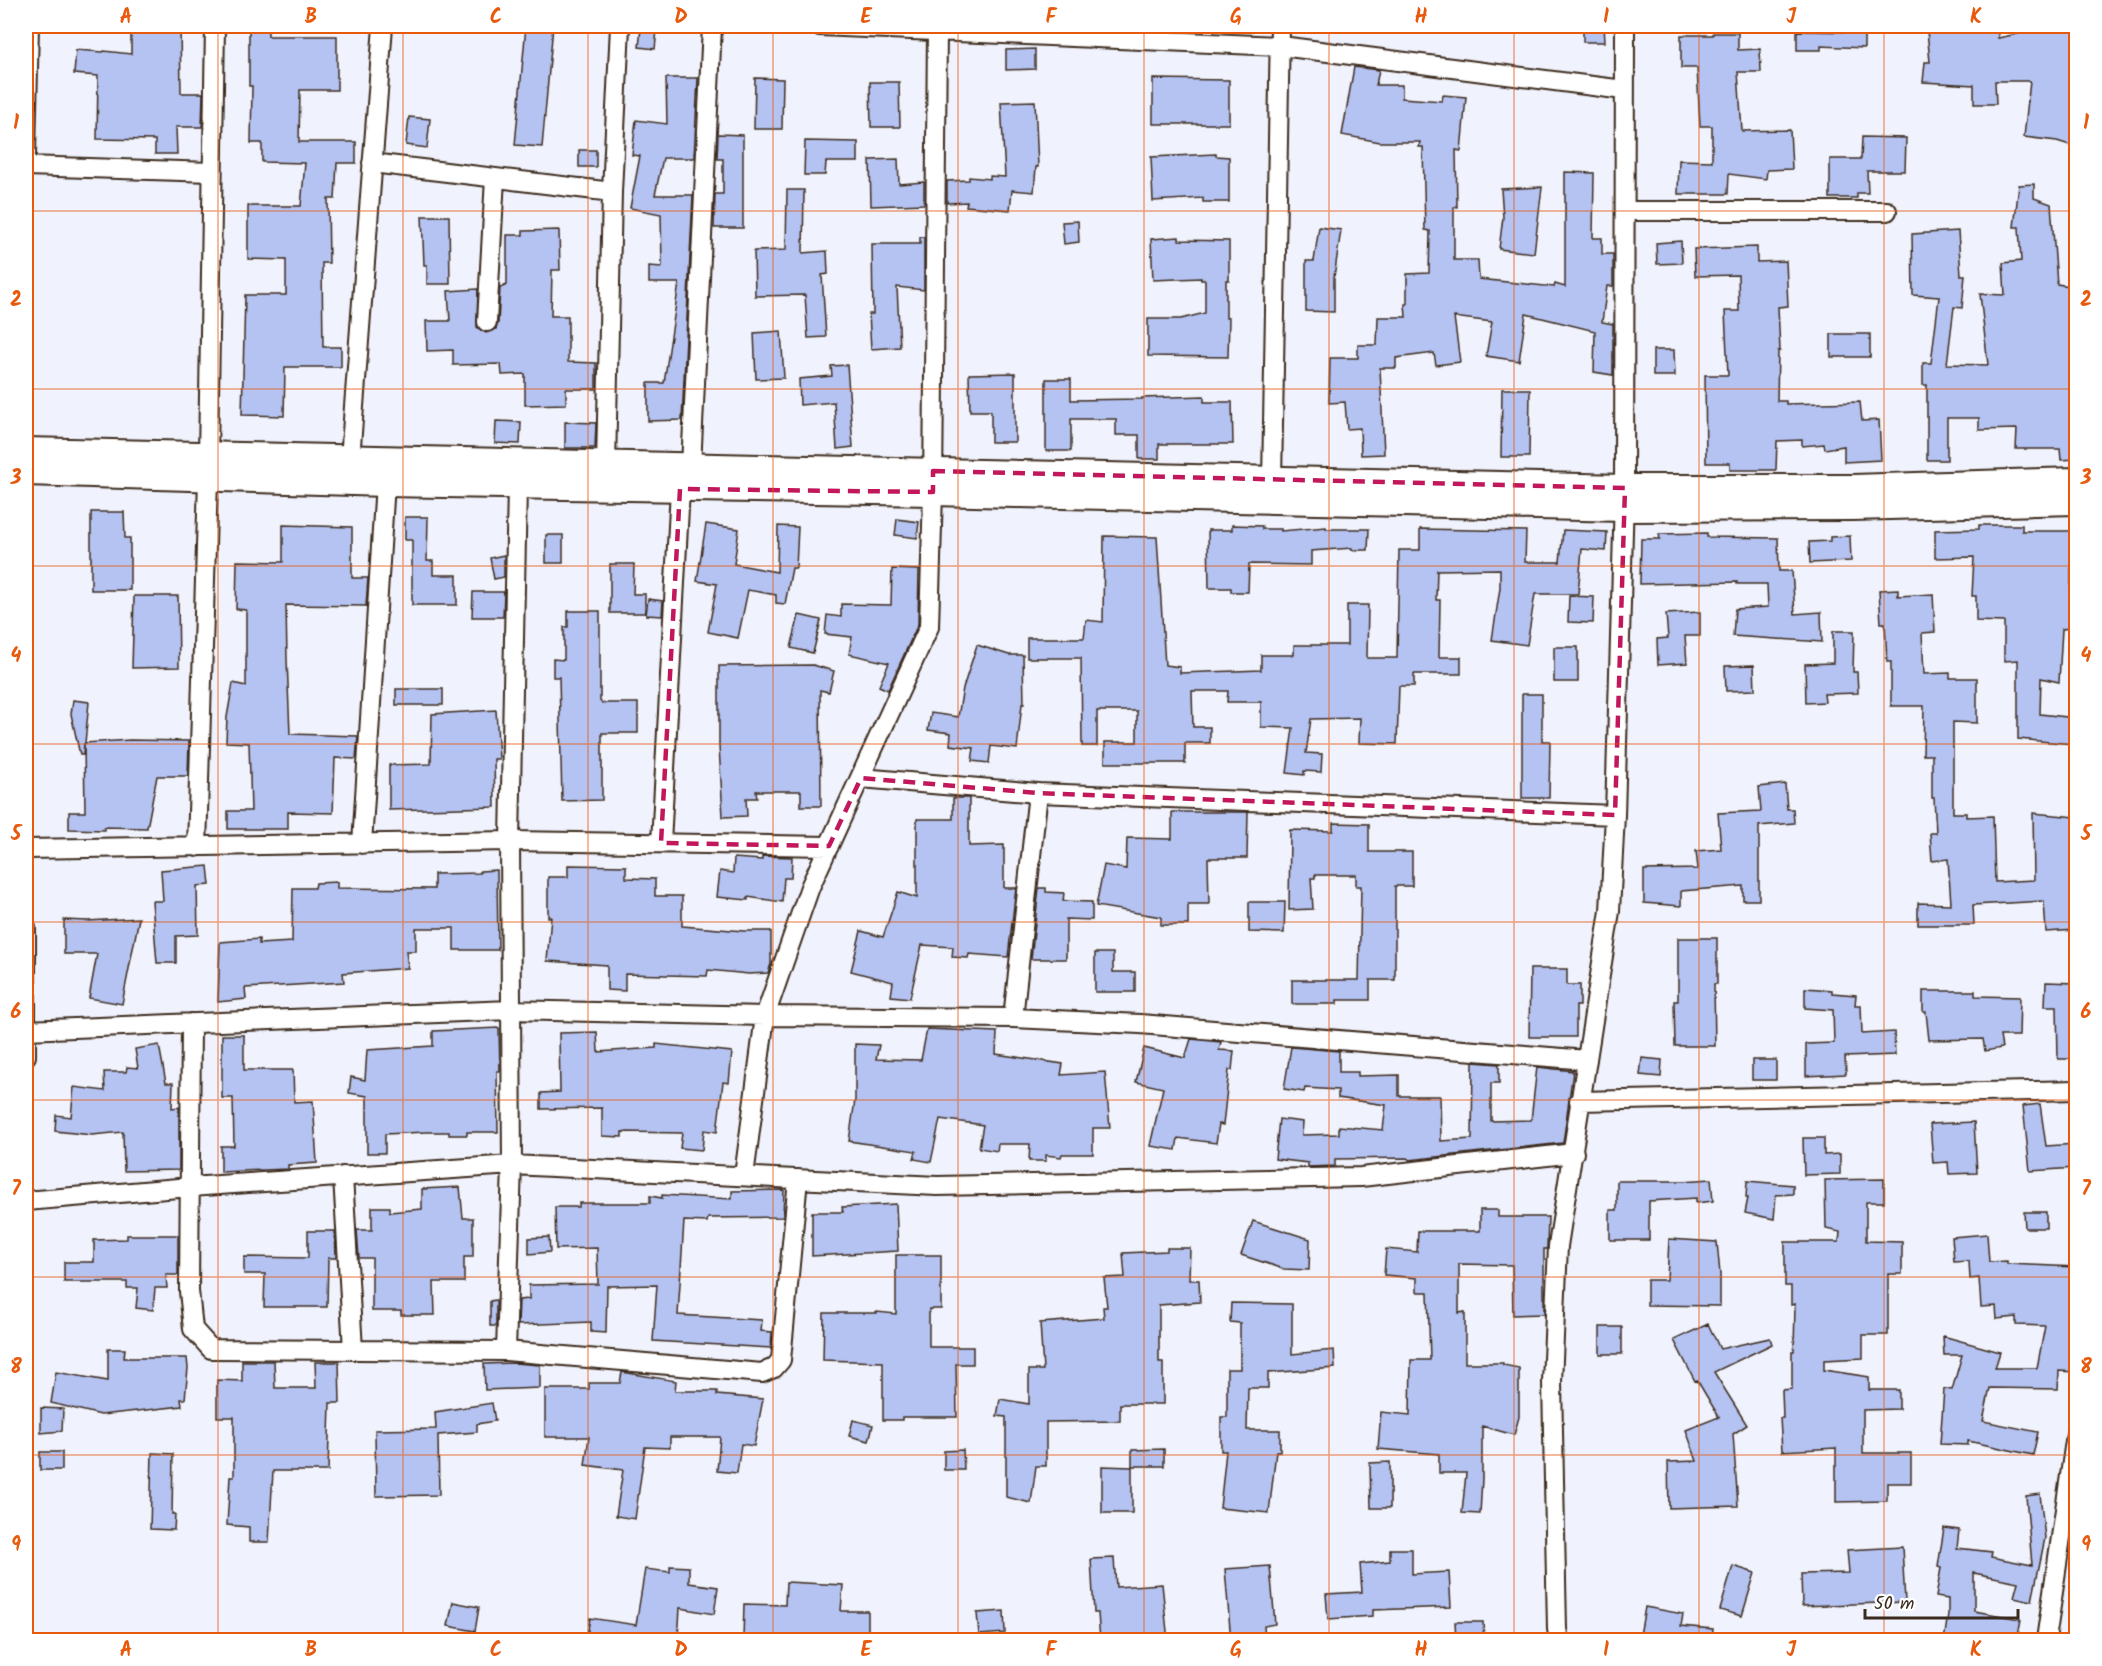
<svg xmlns="http://www.w3.org/2000/svg" width="2102" height="1666" viewBox="0 0 2102 1666" font-family="Kalam,sans-serif">
  <rect width="100%" height="100%" fill="#f0f3fd"/>
  <filter id="ink" filterUnits="userSpaceOnUse"><feTurbulence type="fractalNoise" baseFrequency=".0167" numOctaves="2"/><feDisplacementMap in="SourceGraphic" scale="12" xChannelSelector="R" yChannelSelector="G"/><feConvolveMatrix kernelMatrix="1 2 1 2 8 2 1 2 1" color-interpolation-filters="sRGB"/></filter>
  <g filter="url(#ink)">
    <path fill="#b5c3f3" stroke="#3b2a1e" stroke-width="1.5" d="M131,26H180L181,93H203L202,127H176L177,154H155V140L97,139L98,76L74,74L76,50L103,52L104,51L131,54Z
      M249,26H268V36H337V90H300L299,142H356V163H337L335,199H328L329,263H322L323,347H341V367H285L284,416L242,415L245,295H286V260L248,259V206H301L305,163L262,162V143H251L252,86H249Z
      M526,26H553L542,147L515,145Z
      M1583,26H1604L1605,42H1583Z
      M1977,27H1998V38L2041,29H2076V147L2057,141L2024,137L2030,81H1995L1996,104H1974V85L1923,82L1925,62H1930L1927,31Z
      M641,28L657,30L655,49L639,47Z
      M1797,31L1864,32V48L1821,46V50H1797Z
      M1713,33H1738V50L1760,49L1761,72H1738L1742,131L1790,130L1792,169L1767,170L1766,179L1729,174L1728,194H1678L1679,160L1712,161V126H1700L1697,68H1681V35H1713Z
      M1035,49V69L1006,70V50Z
      M1354,67L1379,70L1376,85H1402V98L1442,101L1443,95L1466,97L1461,151L1456,150L1457,207H1454V260H1478L1479,279L1554,287L1555,284L1565,287V172L1594,173L1593,238H1602V254H1613V286H1607L1602,322L1613,324V375L1594,372L1595,331L1526,314L1519,361L1486,356L1492,322L1454,317L1460,362L1436,365L1434,353L1396,358V368H1380L1384,454L1361,455L1360,428L1347,429L1345,402L1329,403L1330,358H1358V345H1377L1378,317H1406L1405,304H1407V274L1429,273L1430,231L1425,230L1423,147H1419L1420,142H1380L1342,135Z
      M666,78H698L694,158H663L655,195H693L682,420L648,421V383H664L679,283H649V266L662,267L661,214L630,208L640,156L632,155L636,120L667,124Z
      M755,78L783,79L782,129H754Z
      M1153,79L1229,80V124H1153Z
      M870,82H899L900,127H871Z
      M1035,101L1038,167H1036L1034,192L1012,190L1010,210L966,206L967,202L947,203V181L969,180V177L990,179V176L1005,177L1001,102Z
      M409,117L430,119L427,148L406,145Z
      M718,134L743,135V228H714L715,194H723V159H717Z
      M1862,137L1906,138L1905,171H1867L1868,193H1857V198H1830V159H1861Z
      M805,141L858,142V162H826L825,175H804Z
      M579,150H596V167H579Z
      M1216,154V156L1229,157V202H1203V198L1153,201L1151,157Z
      M898,159L899,184L924,182V204L871,206L870,160Z
      M2034,184V198L2051,204L2057,284L2076,287V459L2061,460L2060,449H2016L2017,429L1979,430V418H1947V460H1927V385H1923V363H1931L1939,297L1913,295L1912,234L1958,231L1961,275H1965L1962,308L1954,307L1947,364L1988,365L1980,294L2005,295L2003,263L2021,261L2019,227H2014L2019,185Z
      M1542,187L1534,253L1499,249L1503,217L1501,189Z
      M787,190H804L803,253L827,251L828,274L822,275L826,337L808,338L805,295L755,296L754,251L786,250Z
      M422,216H449L450,284H427V265H424Z
      M1078,221L1079,242L1064,244L1062,222Z
      M1319,227L1341,230L1334,277V312L1306,311V261H1314Z
      M559,230L560,270H552L551,316H568V362L596,363V389H566V404L525,405V374L502,375L501,364L453,365V350L427,351L426,321H450L448,291L478,289L477,327L486,333L496,329L498,323L500,288L507,285V235H523V231Z
      M920,237H924V290L897,287L900,347L871,349L869,314H873L872,244H920Z
      M1179,237V240L1229,241V280H1226V318H1229L1228,357L1148,356V319H1181L1205,313V280H1201V278L1153,280L1151,239Z
      M1681,241L1682,263L1657,264L1656,243Z
      M1757,247V262L1786,261L1788,306L1778,307L1780,351H1778L1777,401H1786V404L1860,402L1862,421L1879,420L1881,460L1844,462V446L1825,449L1824,444L1802,446V440L1777,441L1776,470H1730V463H1706L1705,375H1728L1725,311H1739L1738,275L1695,276L1694,249Z
      M781,331L784,378L756,379L754,333Z
      M1831,334H1870V357H1831Z
      M1653,350H1674L1675,376H1653Z
      M847,365L853,447L837,449L834,402L800,405L799,379L832,376L831,366Z
      M1015,373V442H991V411H970L969,374Z
      M1046,379H1071V400L1142,399V398L1204,396V402H1232L1233,444H1159V459H1139V435H1116V419H1071V451H1046Z
      M1502,389H1530L1529,457H1501Z
      M496,421L521,422L520,444L495,443Z
      M565,422L596,423L595,448H565Z
      M91,512H124L125,538H130V590H91Z
      M405,517H428L427,561H433V575H457V605H412V540H405Z
      M897,519L919,522L917,538L895,535Z
      M706,524L739,529L734,564L777,572L778,526L798,527L796,568H792L785,604L776,603V595L748,590L738,638L708,632L717,584L697,581Z
      M283,525L352,527V578H368L366,606L286,605L287,659L290,734L358,736L356,759L335,758L333,813L288,812V829H228V811H251L249,743L226,742L227,717L233,683L246,686V610L236,609L237,561L283,562Z
      M1232,525L1262,526V529H1281V531L1326,527V529H1369L1368,550H1352V548L1311,551V565L1249,564L1248,592H1231V588H1209L1208,530H1232Z
      M1979,525H2022V531H2076V568H2071V628L2062,629L2059,682L2041,678L2040,714L2076,718L2073,744L2018,739V660L2004,661V622L1976,621V596H1972L1974,557L1935,558V530L1979,529Z
      M1420,529L1526,531L1525,562H1560L1563,530L1607,532L1606,551L1582,549L1578,594H1535L1527,645L1492,640L1500,588V569L1437,570L1436,600H1440L1439,657H1461V674H1414V686H1399L1397,744L1359,743L1360,718L1311,719L1306,753L1322,754L1321,772L1304,771V775L1287,773L1293,728L1261,727V702H1227L1228,691H1192L1193,727H1210V743H1185V763H1105V742H1137V711H1097V746H1082L1081,658H1027V638H1084L1086,620L1103,622L1104,536L1157,537L1165,665L1180,667V673L1261,670V655H1294V645H1347V605H1368L1367,658H1397L1399,550H1420Z
      M1707,533V537L1778,538L1779,571H1792L1795,614L1821,612L1822,642L1733,636L1735,609L1768,607L1767,584H1737V582L1640,584L1641,539H1660L1659,534Z
      M546,535H563V563H546Z
      M1850,536L1851,561L1810,563L1809,542L1830,541V537Z
      M504,555V577L494,579L490,558Z
      M610,564H634L633,594H645V613H610Z
      M892,569L919,570L918,624L888,690L879,686L889,663L849,654L852,637L825,634L827,615L841,617V604L891,605Z
      M1898,589V596L1933,594L1935,632L1922,633L1924,674L1950,673V678H1977V723L1953,722V813H1966V817L1993,816L1995,882L2034,880L2033,813L2076,817V930L2046,932L2044,901L1973,905L1974,925H1918V903L1951,904L1948,859L1932,861L1930,833H1936L1934,798H1932V755H1923L1924,706H1891V662H1887L1885,623H1881L1879,590Z
      M473,592H504L503,617H472Z
      M134,596H178L179,667L132,668Z
      M1569,596L1594,597L1593,623L1568,622Z
      M648,599L663,601L662,616L646,615Z
      M568,611H600V701L602,703H638V733H602V800L562,801L559,677H553V659L564,660V627H568Z
      M1700,612V636H1685L1687,663L1658,665L1657,639L1668,638L1666,614Z
      M799,615L821,620L813,653L791,648Z
      M1833,631H1854L1853,672H1857L1858,693L1824,694L1825,702L1806,703L1805,664L1833,663Z
      M977,645L1009,655H1023L1024,704H1022L1017,749L991,746L989,763L972,761L974,748L950,745L951,733L928,730L931,713L958,717L963,688Z
      M1554,647H1578V682H1554Z
      M813,665L834,671L829,692L820,690L821,806H801V791H756L757,798H746L747,816L723,817L719,746V666Z
      M1754,665L1755,690L1726,691L1725,666Z
      M396,689H443V705H396Z
      M1522,694H1542V741H1550L1549,798H1522Z
      M73,700L89,702L85,743L130,740L189,741L188,776H157L147,828L104,827V830L69,829V812H85L84,743L83,755H80L71,714Z
      M496,710L499,759H494L495,807L389,810V765L431,764L432,714Z
      M1785,784L1787,809H1793L1794,823L1759,826V900H1743V886L1681,891V906L1644,903V870L1698,869L1696,851L1721,849L1718,813L1761,811L1759,787Z
      M953,798H969V846L1004,845V888H1016L1008,957L969,954L968,958L952,957L953,947L922,945L910,998L891,996L893,982L851,971L861,931L883,937L898,892L917,898V819H953Z
      M1172,812H1248L1247,858H1208L1209,904H1188V925H1161V917L1096,906L1104,865L1126,869L1127,838L1172,839Z
      M1333,823L1369,824V852H1412V886H1395V980H1370V1000H1337V1004H1292V980H1359L1361,886H1356V875H1315V878H1311L1313,909L1289,910L1290,830L1333,831Z
      M762,856L792,857L791,878H784L782,902L748,897V900L717,897L720,871L733,873L734,858L762,860Z
      M568,865L626,866V878L655,879V896H682V926L744,931H771V964L768,973L749,974L708,970L707,976L625,974V991L607,990V965L547,961L551,917H548V877H568Z
      M208,866L210,885L197,886L198,935L176,936V963H157L152,901H163L161,870Z
      M497,870L498,950H454V928H416V951H406L408,968L343,973L344,982L245,988L246,999L218,1002L220,942L259,939V944L292,942L293,888H315L316,883L337,882V888L434,889V874L480,873V871Z
      M1039,888H1046V892L1064,893L1063,901L1092,902V920L1066,919V959H1031Z
      M1249,902H1285L1284,933L1249,932Z
      M139,918L122,1004L89,998L97,954H64V920L87,921Z
      M1678,938H1717V984H1714L1715,1046H1675L1674,1001H1678Z
      M1095,953H1113V972H1135V992H1095Z
      M1530,969H1567V985H1580V1006H1576V1037H1529Z
      M2046,982L2076,983V1059H2058L2057,1006H2045Z
      M1805,988L1832,990V993L1856,995L1855,1005H1861L1862,1034L1894,1032L1895,1055L1845,1057L1846,1074L1806,1076V1044L1834,1043L1833,1010L1805,1008Z
      M1923,991H1975V996L2020,997L2019,1036H2000L2002,1048L1985,1051L1983,1039L1929,1040L1926,1012H1923Z
      M499,1028L500,1071H497L498,1132H467V1135H449V1132H426L385,1134V1153H367V1096L349,1093L351,1077L365,1080L367,1050L433,1046V1031Z
      M927,1029L997,1032L996,1054L1063,1064L1061,1075L1105,1072L1110,1128H1093V1154H1062L1061,1157L1046,1155V1161H1029L1030,1144H998L997,1151L979,1148L983,1125L940,1119L931,1162L914,1159L916,1151L849,1141L855,1100V1044L879,1045L876,1059L921,1060Z
      M597,1032L598,1052L656,1048V1044L732,1052L729,1083L723,1082L717,1132L704,1130L702,1150L680,1148L682,1133L622,1132V1137L602,1136V1108L541,1109V1093L560,1092L559,1033Z
      M222,1035H244V1070H293L294,1102L313,1101L317,1163L288,1165V1169L221,1172V1146H234L233,1098H222Z
      M1191,1039L1221,1042L1219,1050L1234,1051L1232,1070H1229L1223,1125L1219,1124L1216,1143L1178,1138L1176,1150L1150,1146L1163,1088L1136,1082L1144,1048L1185,1058Z
      M159,1045L166,1083H173L172,1108L179,1107V1170L124,1171L123,1132L92,1135L55,1131L56,1115L71,1117L74,1087L105,1091L104,1072H126L127,1067L138,1068L135,1049Z
      M1291,1047L1339,1051V1072H1358V1076L1399,1075V1096H1440L1441,1141L1472,1139L1473,1062L1499,1064V1083H1491V1121L1531,1120L1537,1067L1573,1071L1563,1143L1409,1160L1408,1158L1335,1159V1166L1308,1167V1163L1275,1159L1279,1119L1303,1122L1302,1135L1339,1134V1126L1383,1130L1386,1105L1338,1098V1090L1305,1088L1304,1092L1284,1089Z
      M1642,1058L1662,1060L1661,1077L1640,1075Z
      M1752,1060H1776V1080H1752Z
      M2040,1104L2046,1146L2076,1144V1168L2030,1171L2023,1106Z
      M1974,1122L1977,1173L1949,1174L1948,1162L1933,1163L1930,1124Z
      M1803,1138H1824V1155L1840,1154V1174L1804,1175Z
      M1711,1179L1713,1201L1696,1203V1198L1649,1201V1240H1610V1210H1617V1181H1682Z
      M1884,1179V1202H1866V1241L1902,1242V1274H1888V1335H1863V1358L1824,1360V1370L1869,1377V1390H1899V1409L1863,1410V1453H1911V1483H1887V1501L1836,1502V1448L1782,1451L1780,1418H1783L1782,1390L1792,1389V1351H1794L1795,1304L1791,1305V1286H1785V1242H1839L1840,1232L1826,1229L1825,1180Z
      M1747,1181L1793,1185V1194L1776,1195L1774,1219L1745,1213L1748,1198H1746Z
      M460,1187L463,1218H473V1257H464V1282H434L435,1315H401V1311H372V1258H359L357,1230H372V1207H390V1212L422,1209V1189Z
      M784,1190L783,1217L708,1218L707,1222L684,1221L678,1315L762,1320L761,1331L772,1332L771,1348L653,1341L657,1285L607,1286L606,1333L591,1332V1322L518,1325L519,1300L529,1299V1285L598,1284L597,1248L556,1249L555,1207H579V1203H650V1196L662,1198V1195L732,1199V1191Z
      M896,1204L898,1251L812,1256V1212H843L842,1207Z
      M1480,1210H1498V1217H1548L1547,1249H1544V1314L1513,1315L1512,1265L1459,1264V1313L1465,1312V1363H1503V1365L1519,1368V1417L1514,1435L1482,1426V1479L1480,1514L1462,1513L1466,1473H1439V1454L1378,1449L1381,1412L1410,1415L1411,1360H1430L1428,1292H1417V1278L1384,1275L1386,1249L1417,1252L1418,1231H1480Z
      M2024,1212H2046V1228H2025Z
      M1253,1221L1310,1239L1309,1270L1284,1269L1241,1255Z
      M308,1231H335L336,1258H328L327,1307H264L265,1274H244V1257L308,1258Z
      M1987,1234L1989,1262L2007,1261V1264L2076,1267V1372L2059,1371L2058,1389L1990,1388L1983,1421L2038,1432L2033,1455L1968,1441V1445L1940,1444L1944,1389L1952,1390L1962,1355H1944L1943,1336L2000,1352L1995,1368H2037L2045,1326L2016,1325V1317L1997,1319L1996,1306L1981,1307L1979,1278L1970,1279L1969,1261L1954,1262L1952,1237Z
      M127,1235H178V1275H166L167,1288H155L153,1310L136,1308L138,1288H127V1282H64V1262H94V1240L127,1239Z
      M549,1237L550,1252L529,1254V1238Z
      M1669,1239L1717,1242L1720,1274V1306L1647,1305V1280H1667Z
      M1167,1248H1190L1189,1280H1199L1200,1302L1159,1305V1362H1163V1404H1120V1421L1046,1422V1466H1036L1031,1503L1006,1497V1417L997,1416L1000,1399L1029,1404V1370H1043L1040,1323L1104,1318L1103,1307H1107L1104,1278L1125,1277L1123,1253L1167,1251Z
      M896,1255H941V1309H929V1347H973V1364H956L957,1417H902V1420H883V1362L823,1360L824,1313H877V1312L896,1314Z
      M496,1300V1326H490V1301Z
      M1231,1303L1292,1304V1354L1334,1350L1335,1368L1268,1373V1388H1248L1247,1430H1280V1451H1276L1269,1513L1220,1508L1226,1451H1221V1417H1227V1369H1240V1323L1230,1322Z
      M1708,1324L1720,1349L1770,1338L1772,1344L1714,1372L1747,1425L1733,1434L1738,1506L1669,1508L1668,1462L1697,1461L1686,1430L1719,1417L1697,1380L1695,1381L1674,1340Z
      M1600,1327H1622V1354H1600Z
      M108,1349H125L124,1358H187L188,1368L185,1399H181L182,1406L101,1415L51,1403L56,1372L108,1381Z
      M242,1361H274L275,1388H316L315,1362H339L340,1403H330L328,1471H273L269,1542H249V1527L227,1525L230,1477H234V1417H217V1380L242,1381Z
      M514,1363L540,1365V1388L485,1390L484,1364Z
      M622,1372L676,1381L675,1391H717V1395L763,1399L754,1446L741,1444L737,1473L717,1471L720,1437H670V1448L645,1447L635,1519L616,1516L623,1470L585,1465L589,1437H545V1389H589V1383H620Z
      M492,1403L495,1421L477,1424V1432L438,1435L439,1495L376,1496L375,1430L436,1429L435,1412Z
      M41,1408L63,1409L62,1431L41,1433Z
      M853,1420L873,1425L869,1441L849,1436Z
      M1164,1449V1466H1132V1450Z
      M963,1450L964,1470H944V1451Z
      M40,1452H62V1470H40Z
      M152,1453L173,1454L172,1514H175L174,1530L150,1529Z
      M1390,1462V1508H1371L1370,1463Z
      M1102,1466L1132,1467V1513H1102Z
      M2040,1494L2045,1538L2032,1601L2014,1597L2018,1582L1974,1573V1611L2021,1619L2017,1641H1996L1972,1636L1971,1641H1944L1948,1614V1599L1936,1597L1941,1568L1938,1567L1944,1528L1959,1530L1957,1548L1992,1552L1991,1557L2032,1565L2026,1496Z
      M1902,1547L1905,1602L1802,1606L1801,1574L1849,1573L1847,1550Z
      M1390,1549H1412V1574L1449,1572L1451,1607L1373,1610V1616L1328,1619L1326,1594L1362,1592L1360,1564L1390,1561Z
      M1114,1558L1116,1587L1162,1584L1168,1641H1100L1098,1613H1094L1091,1559Z
      M670,1566L689,1567V1583L718,1587L714,1614L680,1608L678,1641H586L590,1618L636,1625L645,1569L670,1572Z
      M1270,1566L1275,1624L1264,1626L1265,1641H1231L1225,1569Z
      M1733,1566L1755,1573L1742,1616L1720,1610Z
      M786,1582L843,1585L841,1611H868V1633L821,1634L820,1641L743,1639L744,1604L785,1605Z
      M453,1602L479,1607L475,1631L448,1626Z
      M1645,1607L1683,1614L1681,1626L1713,1629L1712,1641H1639Z
      M1004,1611L1005,1633L979,1635L977,1613Z
      M1455,1622H1483L1484,1641H1456Z"/>
    <g fill="none" stroke-linecap="round" stroke-linejoin="round">
      <g stroke="#3b2a1e" stroke-width="22">
        <path id="minor" d="M820,26L1281,46L1624,90
          M26,154L29,26
          M372,163L612,192
          M26,166L212,172
          M1626,211H1887
          M487,322L495,178
          M208,457L215,26
          M350,459L383,26
          M606,465L612,192L620,26
          M691,467L712,26
          M1272,481L1280,26
          M861,778L1038,793L1615,815
          M661,843L680,489
          M362,844L385,483
          M197,847L208,479
          M26,849L510,841L829,846
          M26,928V1056
          M1013,1018L1038,793
          M191,1023L189,1291L193,1329L211,1349L506,1351L762,1373L774,1368L781,1360L798,1179
          M26,1030L510,1010L765,1016L1013,1018L1140,1024L1587,1060
          M1579,1101L2076,1090
          M343,1176L353,1350
          M744,1176L765,1016L810,887L929,627L933,492L937,30
          M26,1201L190,1187L512,1165L937,1186L1361,1177L1574,1153
          M506,1351L512,1165L510,841L517,486
          M1559,1640L1557,1629L1552,1382L1558,1246L1610,911L1615,815L1624,496L1625,26
          M2046,1640L2076,1434"/>
      </g>
      <g stroke="#3b2a1e" stroke-width="30">
        <path id="secondary" d="M26,451L1625,488H1853L2076,481
          M26,472L385,483L933,492L1624,508L1852,507L2076,501"/>
      </g>
      <use href="#minor" stroke="#fff" stroke-width="18"/>
      <use href="#secondary" stroke="#fff" stroke-width="26"/>
    </g>
  </g>
  <path fill="none" stroke="#c2185b" stroke-width="4.5" stroke-dasharray="12 8" stroke-linejoin="round" d="M933,471L1625,488L1615,815L1038,793L861,778L829,846L661,843L680,489L933,492Z"/>
  <path fill="none" stroke="#e8590c" stroke-width="1.5" stroke-opacity="0.55" d="M218,26V1640M403,26V1640M588,26V1640M773,26V1640M958,26V1640M1144,26V1640M1329,26V1640M1514,26V1640M1699,26V1640M1884,26V1640M26,211H2076M26,389H2076M26,566H2076M26,744H2076M26,922H2076M26,1100H2076M26,1277H2076M26,1455H2076"/>
  <rect width="2102" height="1666" fill="none" stroke="#fff" stroke-width="66"/>
  <path d="M1865 1609v9h153v-9" fill="none" stroke="#3b2a1e" stroke-width="3"/>
  <text x="1874" y="1609" font-size="18" fill="#3b2a1e" stroke="#ffffff" stroke-width="4.5" paint-order="stroke">50 m</text>
  <rect x="33" y="33" width="2036" height="1600" fill="none" stroke="#e8590c" stroke-width="2"/>
  <g font-size="20" text-anchor="middle" font-weight="bold" fill="#e8590c">
    <text x="126" y="23">A</text>
    <text x="311" y="23">B</text>
    <text x="496" y="23">C</text>
    <text x="681" y="23">D</text>
    <text x="866" y="23">E</text>
    <text x="1051" y="23">F</text>
    <text x="1236" y="23">G</text>
    <text x="1421" y="23">H</text>
    <text x="1606" y="23">I</text>
    <text x="1791" y="23">J</text>
    <text x="1976" y="23">K</text>
    <text x="16" y="129">1</text>
    <text x="2086" y="129">1</text>
    <text x="16" y="306">2</text>
    <text x="2086" y="306">2</text>
    <text x="16" y="484">3</text>
    <text x="2086" y="484">3</text>
    <text x="16" y="662">4</text>
    <text x="2086" y="662">4</text>
    <text x="16" y="840">5</text>
    <text x="2086" y="840">5</text>
    <text x="16" y="1018">6</text>
    <text x="2086" y="1018">6</text>
    <text x="16" y="1195">7</text>
    <text x="2086" y="1195">7</text>
    <text x="16" y="1373">8</text>
    <text x="2086" y="1373">8</text>
    <text x="16" y="1551">9</text>
    <text x="2086" y="1551">9</text>
    <text x="126" y="1656">A</text>
    <text x="311" y="1656">B</text>
    <text x="496" y="1656">C</text>
    <text x="681" y="1656">D</text>
    <text x="866" y="1656">E</text>
    <text x="1051" y="1656">F</text>
    <text x="1236" y="1656">G</text>
    <text x="1421" y="1656">H</text>
    <text x="1606" y="1656">I</text>
    <text x="1791" y="1656">J</text>
    <text x="1976" y="1656">K</text>
  </g>
</svg>
